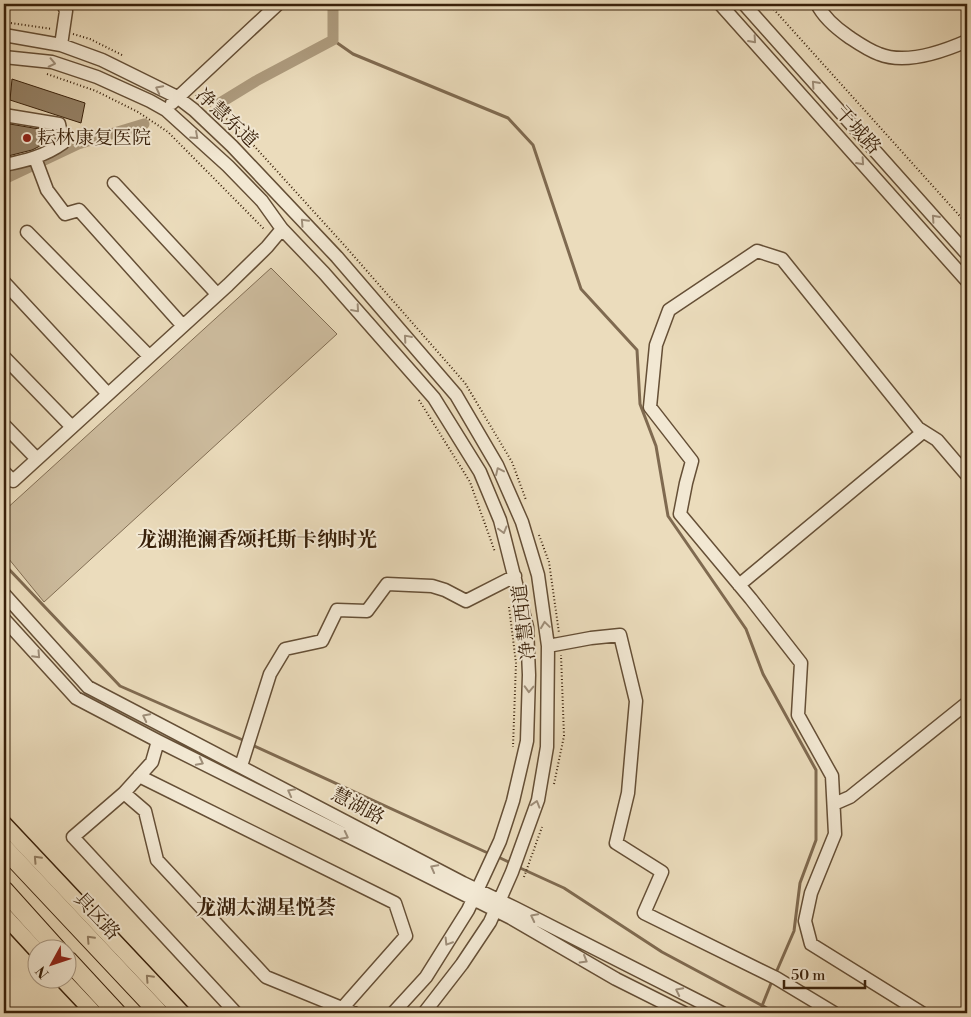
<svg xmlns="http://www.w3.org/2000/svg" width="971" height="1017" viewBox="0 0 971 1017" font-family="'Libre Bodoni','Noto Serif SC',serif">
  <rect width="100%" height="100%" fill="#ebdcbc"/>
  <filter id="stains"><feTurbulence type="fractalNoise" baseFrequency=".004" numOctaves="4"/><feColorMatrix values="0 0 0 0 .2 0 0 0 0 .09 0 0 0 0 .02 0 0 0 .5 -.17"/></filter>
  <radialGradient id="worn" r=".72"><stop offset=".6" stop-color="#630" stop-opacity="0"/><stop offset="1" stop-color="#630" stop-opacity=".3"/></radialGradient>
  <path fill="#cdbc9e" stroke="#826e54" d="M271,268L337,334L44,602L4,553V511Z"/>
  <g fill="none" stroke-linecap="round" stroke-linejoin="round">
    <path stroke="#7f6a50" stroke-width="3" d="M333,40L353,54L508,118L533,145L581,289L637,350L640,404L656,446L668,516L746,629L763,674L816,770V840L800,883L794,931L775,975
      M4,564L120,686L245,741
      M250,744L490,854
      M496,856L513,864
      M518,867L564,888L662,952L776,1013
      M762,1006L772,981"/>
    <path stroke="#ae9c7f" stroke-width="11" d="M220,103L256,81L333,40V5L332,4
      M4,179L78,144L144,124"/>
  </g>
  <path fill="#958267" stroke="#38200a" d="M12,79L85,103L81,123L10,100Z
    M4,123L51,131L50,141L32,150L4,157Z"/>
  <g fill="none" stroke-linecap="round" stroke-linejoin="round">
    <g stroke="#654f36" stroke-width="15">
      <path id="minor" d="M720,4L967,281
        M744,4L967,254
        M817,4C824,18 836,28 849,37C858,43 868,50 879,54C906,65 942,52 967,41
        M4,35L61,45L102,60L177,97L194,110L232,146L337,257L456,395L497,465L522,522L538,575L548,646L547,747L538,800L512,872L490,922L462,964L424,1013
        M61,45L66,11L63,4
        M4,57L52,62L97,77L150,101L166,110L228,166L262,201L282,229L324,273L434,398L480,472L500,520L527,627L529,675L527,741L513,801L500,841L468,910L426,977L393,1013
        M172,103L278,4
        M4,115L59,124L63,143C45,156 25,161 4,165
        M35,158L47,190L65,214L79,210L183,326
        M114,183L217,294
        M27,232L149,356
        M4,282L108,394
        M4,357L72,427
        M4,425L37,459
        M4,472L13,481L228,285L267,247L282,229
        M739,585L923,432
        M4,594L88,687L463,883L515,908L722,1013
        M4,619L76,698L158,741L511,918L616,979L684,1013
        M548,646L591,638L620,635L636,701L628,793L616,843L662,872L644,913L776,978L834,1013
        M158,741L152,762L124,793L145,811L157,860L266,977L354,1013
        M241,766L270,674L285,649L322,641L337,610L367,611L387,584L432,586L445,590L466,601L515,576
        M139,776L395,903L406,936L338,1013
        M124,793L73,837L236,1013
        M834,804L850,797L967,703
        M922,1013L811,944L805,921L811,893L835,834L832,776L798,715L801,663L751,599L680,514L686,483L692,461L650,407L656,345L669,310L757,251L782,259L918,428L937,440L967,475"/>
    </g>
    <g stroke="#38200a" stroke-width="18">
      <path id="major" d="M4,824L182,1013
        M4,915L38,952
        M63,980L94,1013"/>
    </g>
    <g stroke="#38200a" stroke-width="20">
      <path id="highway" d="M4,848L159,1013
        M4,890L58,950
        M68,960L117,1013"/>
    </g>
    <path stroke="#38200a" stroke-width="2" stroke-dasharray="1 2.5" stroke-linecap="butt" d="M769,4L967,224
      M4,22L52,29
      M73,34L90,39L124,56
      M47,74L96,91L138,112L168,132L265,230
      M196,95L236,126L345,246L465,383L512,462L526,500
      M419,400L470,482L495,552
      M539,535L549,562L559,633
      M509,607L516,663L513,747
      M554,784L564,736L561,655
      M524,877L542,827"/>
    <use href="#minor" stroke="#f2e8d3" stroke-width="12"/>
    <use href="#major" stroke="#ebdcbc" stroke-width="15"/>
    <use href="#highway" stroke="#ebdcbc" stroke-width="18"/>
  </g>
  <defs><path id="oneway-chevron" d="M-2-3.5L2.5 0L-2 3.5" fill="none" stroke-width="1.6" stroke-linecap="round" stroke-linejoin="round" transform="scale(1.25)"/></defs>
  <g stroke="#9e8e79">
    <use href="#oneway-chevron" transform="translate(753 40) rotate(48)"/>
    <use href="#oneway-chevron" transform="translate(52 63) rotate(12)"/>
    <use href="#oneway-chevron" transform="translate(815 84) rotate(-132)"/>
    <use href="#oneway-chevron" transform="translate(159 89) rotate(-153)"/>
    <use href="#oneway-chevron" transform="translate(195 136) rotate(42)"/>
    <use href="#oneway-chevron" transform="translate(861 162) rotate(48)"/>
    <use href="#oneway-chevron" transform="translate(935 218) rotate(-132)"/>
    <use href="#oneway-chevron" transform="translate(304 222) rotate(-133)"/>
    <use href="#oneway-chevron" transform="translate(356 309) rotate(49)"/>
    <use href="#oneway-chevron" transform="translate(407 338) rotate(-131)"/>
    <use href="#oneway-chevron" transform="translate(499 471) rotate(-115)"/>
    <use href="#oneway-chevron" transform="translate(503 530) rotate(75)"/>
    <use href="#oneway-chevron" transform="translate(545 625) rotate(-98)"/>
    <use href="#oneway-chevron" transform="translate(37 655) rotate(47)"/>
    <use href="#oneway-chevron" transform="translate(529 689) rotate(92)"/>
    <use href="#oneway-chevron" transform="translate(146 717) rotate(-153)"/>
    <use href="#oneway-chevron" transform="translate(200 762) rotate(27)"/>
    <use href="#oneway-chevron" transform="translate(291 792) rotate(-152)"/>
    <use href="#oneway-chevron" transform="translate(536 804) rotate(-73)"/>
    <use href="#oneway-chevron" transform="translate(345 836) rotate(27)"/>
    <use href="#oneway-chevron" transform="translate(434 868) rotate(-152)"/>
    <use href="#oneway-chevron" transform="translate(534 917) rotate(-153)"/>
    <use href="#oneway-chevron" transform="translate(448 942) rotate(122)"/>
    <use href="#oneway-chevron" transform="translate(584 960) rotate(30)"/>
    <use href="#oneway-chevron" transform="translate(679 991) rotate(-153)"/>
  </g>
  <g stroke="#927e63">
    <use href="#oneway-chevron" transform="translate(37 859) rotate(-133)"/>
    <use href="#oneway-chevron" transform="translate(90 939) rotate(-133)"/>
    <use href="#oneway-chevron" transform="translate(149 978) rotate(-133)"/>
  </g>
  <circle fill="#8f2418" stroke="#f2e8d3" stroke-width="2" cx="27" cy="138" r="5"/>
  <g text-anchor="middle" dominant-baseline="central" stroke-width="4" stroke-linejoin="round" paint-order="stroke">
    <g font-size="19" fill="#38200a" stroke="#f2e8d3">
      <text transform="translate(227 118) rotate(43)">净慧东道</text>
      <text transform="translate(858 130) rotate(48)">干城路</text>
      <text transform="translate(524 622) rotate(-97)">净慧西道</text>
      <text transform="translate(358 806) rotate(28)">慧湖路</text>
      <text transform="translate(97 916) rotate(47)">具区路</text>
    </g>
    <g font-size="19" fill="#38200a" stroke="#f2e8d3" text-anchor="start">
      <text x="37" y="138">耘林康复医院</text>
    </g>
    <g font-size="20" font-weight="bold" fill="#38200a" stroke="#f2e8d3">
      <text x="257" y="540">龙湖滟澜香颂托斯卡纳时光</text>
      <text x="266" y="908">龙湖太湖星悦荟</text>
    </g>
  </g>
  <rect width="971" height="1017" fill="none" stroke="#ebdcbc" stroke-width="20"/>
  <rect x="5" y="5" width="961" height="1007" fill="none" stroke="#38200a" stroke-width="2.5"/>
  <rect x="10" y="10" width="951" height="997" fill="none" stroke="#38200a"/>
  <g transform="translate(52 964) rotate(230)"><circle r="24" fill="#f2e8d3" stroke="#a89883"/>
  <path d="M0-4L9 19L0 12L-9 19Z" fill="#8f2418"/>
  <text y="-8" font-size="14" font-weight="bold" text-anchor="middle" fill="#38200a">N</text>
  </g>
  <path d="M784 980v8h81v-8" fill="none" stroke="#38200a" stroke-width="2.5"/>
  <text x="791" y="980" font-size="15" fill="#38200a" stroke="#f2e8d3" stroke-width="4" paint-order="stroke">50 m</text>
  <rect width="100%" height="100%" filter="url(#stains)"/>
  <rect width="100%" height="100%" fill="url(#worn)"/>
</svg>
